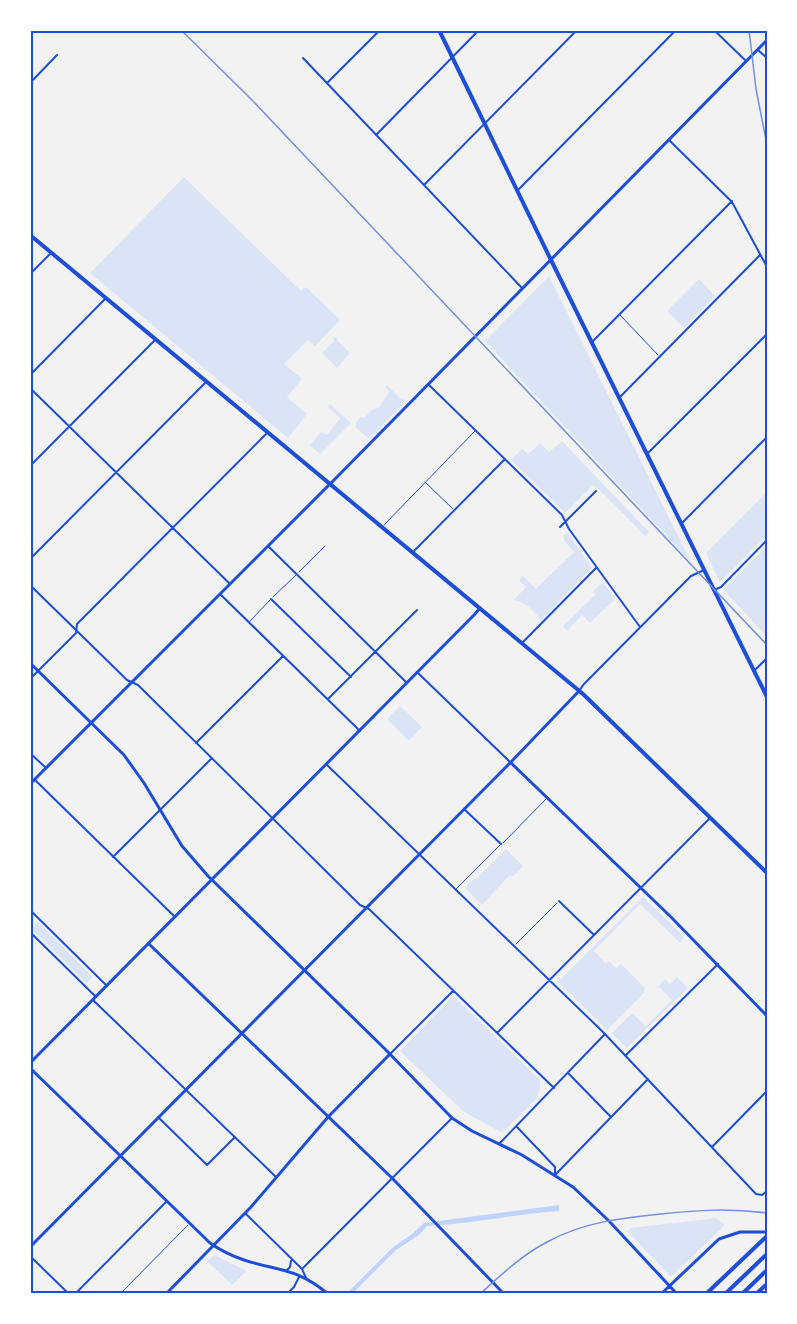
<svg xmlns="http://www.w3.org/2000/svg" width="797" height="1324" viewBox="0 0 797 1324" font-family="'Archivo Narrow',sans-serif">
  <rect width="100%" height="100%" fill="#f2f2f2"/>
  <path fill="#dbe4f7" d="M184,177L301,291L306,287L340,320L315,346L308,340L284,364L302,379L287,397L307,414L288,438L90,273Z
    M549,276L691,562L485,341Z
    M699,279L715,296L684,328L667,311Z
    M333,337L338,338L337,340L350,353L337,368L322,353L334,341Z
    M387,385L402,400L404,399L405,402L374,434L368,438L355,427L357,421L361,417L364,418L371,411L379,407L389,392L385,387Z
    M330,404L351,423L320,454L310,445L321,432L327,435L340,418L327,407Z
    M562,441L649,532L645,536L606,496L593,485L565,513L511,460L522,449L528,454L540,443L549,452Z
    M767,492V535L720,582L706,553Z
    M567,532L592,568L541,620C532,609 528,604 514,600L526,587L519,580L523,576L536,589L574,552L565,542L563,536Z
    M767,546V637L723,589Z
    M603,582L615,599L590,623L582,615L567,631L563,626L596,594L593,591Z
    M400,706L422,727L409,741L387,719Z
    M506,849L523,866L513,877L510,875L482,905L465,888L475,878L476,879Z
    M643,897L684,937L680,943L640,904L594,951L606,964L609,961L616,968L621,964L645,988L644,993L607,1030L558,982Z
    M39,923L93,977L86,983L33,930L35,925Z
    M677,977L688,988L627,1048L612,1033L632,1013L646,1026L672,1000L659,987L655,990L665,979L670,984Z
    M453,996L540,1080V1089L536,1099L505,1130L501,1132L464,1112L400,1051Z
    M716,1218L725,1225L671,1277L627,1231L631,1228Z
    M214,1255L247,1271L232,1285L207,1261Z"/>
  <path fill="#bfd3fe" d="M559,1205V1211C515,1214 471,1224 427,1226L419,1235L396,1250L352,1294H346L392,1248L412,1234L424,1223Z"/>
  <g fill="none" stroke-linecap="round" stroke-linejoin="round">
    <path stroke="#1d4ed8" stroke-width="1" d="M620,315L658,355
      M425,482L453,509
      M384,525L475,431
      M299,572L325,546
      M273,597L296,575
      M250,621L270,600
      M503,843L546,799
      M456,889L500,845
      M516,944L557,903
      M120,1294L188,1225"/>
    <path stroke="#1d4ed8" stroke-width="2" d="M714,30L746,61
      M758,50L767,58
      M303,58L522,288
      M30,83L57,55
      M327,83L380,30
      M376,135L479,30
      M669,140L732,202L767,267
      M424,185L577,30
      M518,190L676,30
      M30,274L51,253
      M592,342L732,201
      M30,375L106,298
      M428,384L562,515L569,529L640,627
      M30,388L230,584
      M619,398L760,255
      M647,454L767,334
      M30,466L156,339
      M681,524L767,437
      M560,527L596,491
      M268,546L407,683
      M413,552L505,459
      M30,559L206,382
      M30,585L127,680L138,685L360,905L369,909L554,1088
      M714,590L721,587L767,540
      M220,594L360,731
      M271,599L351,677
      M522,643L596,568
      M754,671L767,658
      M417,672L510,762
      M30,679L76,633L77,624L268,432
      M579,691L584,684L691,576L704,570
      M328,699L417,610
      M196,743L283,656
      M30,753L46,768
      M326,764L603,1032L756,1194L762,1195L767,1191
      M35,780L175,917
      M464,809L501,844
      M113,857L212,758
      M559,901L594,935
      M30,910L107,986
      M30,932L96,997
      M93,1000L276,1177
      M497,1033L710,818
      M390,1054L453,991
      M626,1055L718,964
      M569,1074L611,1117
      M158,1117L207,1165L235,1137
      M517,1127L555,1167V1175
      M499,1144L605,1034
      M712,1147L765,1093L767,1092
      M555,1175L648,1079
      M245,1213L302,1269L306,1278
      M30,1256L69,1294
      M302,1269L452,1118
      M287,1270L290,1267L291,1261
      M75,1294L166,1202
      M287,1294L294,1287L299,1277"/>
    <path stroke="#1d4ed8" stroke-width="3" d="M510,762L671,917L767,1016
      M30,784L337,477L767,40
      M149,944L392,1178L504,1294
      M30,1063L475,614L480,608
      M30,1247L509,764L579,691
      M166,1294L251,1207L328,1117L390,1054"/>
    <path stroke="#1d4ed8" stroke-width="3" d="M30,663L124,755L144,783L182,846L208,876L385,1049L452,1118L472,1131L522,1155L573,1187L609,1221L677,1294
      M30,1068L210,1243C220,1250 232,1256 244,1260C278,1271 298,1268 328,1294
      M661,1294L719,1239L740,1232H767"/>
    <path stroke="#1d4ed8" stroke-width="4" d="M439,30L551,260L767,697
      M30,235L583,694L767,873"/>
    <path stroke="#1d4ed8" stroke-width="4" d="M706,1294L767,1236
      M725,1294L767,1254
      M742,1294L767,1270
      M756,1294L767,1284"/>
    <path stroke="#7290e2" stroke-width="1.5" d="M181,30L252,100L767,645
      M749,30L756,89L767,145
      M480,1294C502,1274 523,1254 549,1241C584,1222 622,1218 661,1214C700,1210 728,1208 767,1213"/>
  </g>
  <rect width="797" height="1324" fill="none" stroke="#ffffff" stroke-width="63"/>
  <rect x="32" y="32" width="734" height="1260" fill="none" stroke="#1d4ed8" stroke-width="2"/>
</svg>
